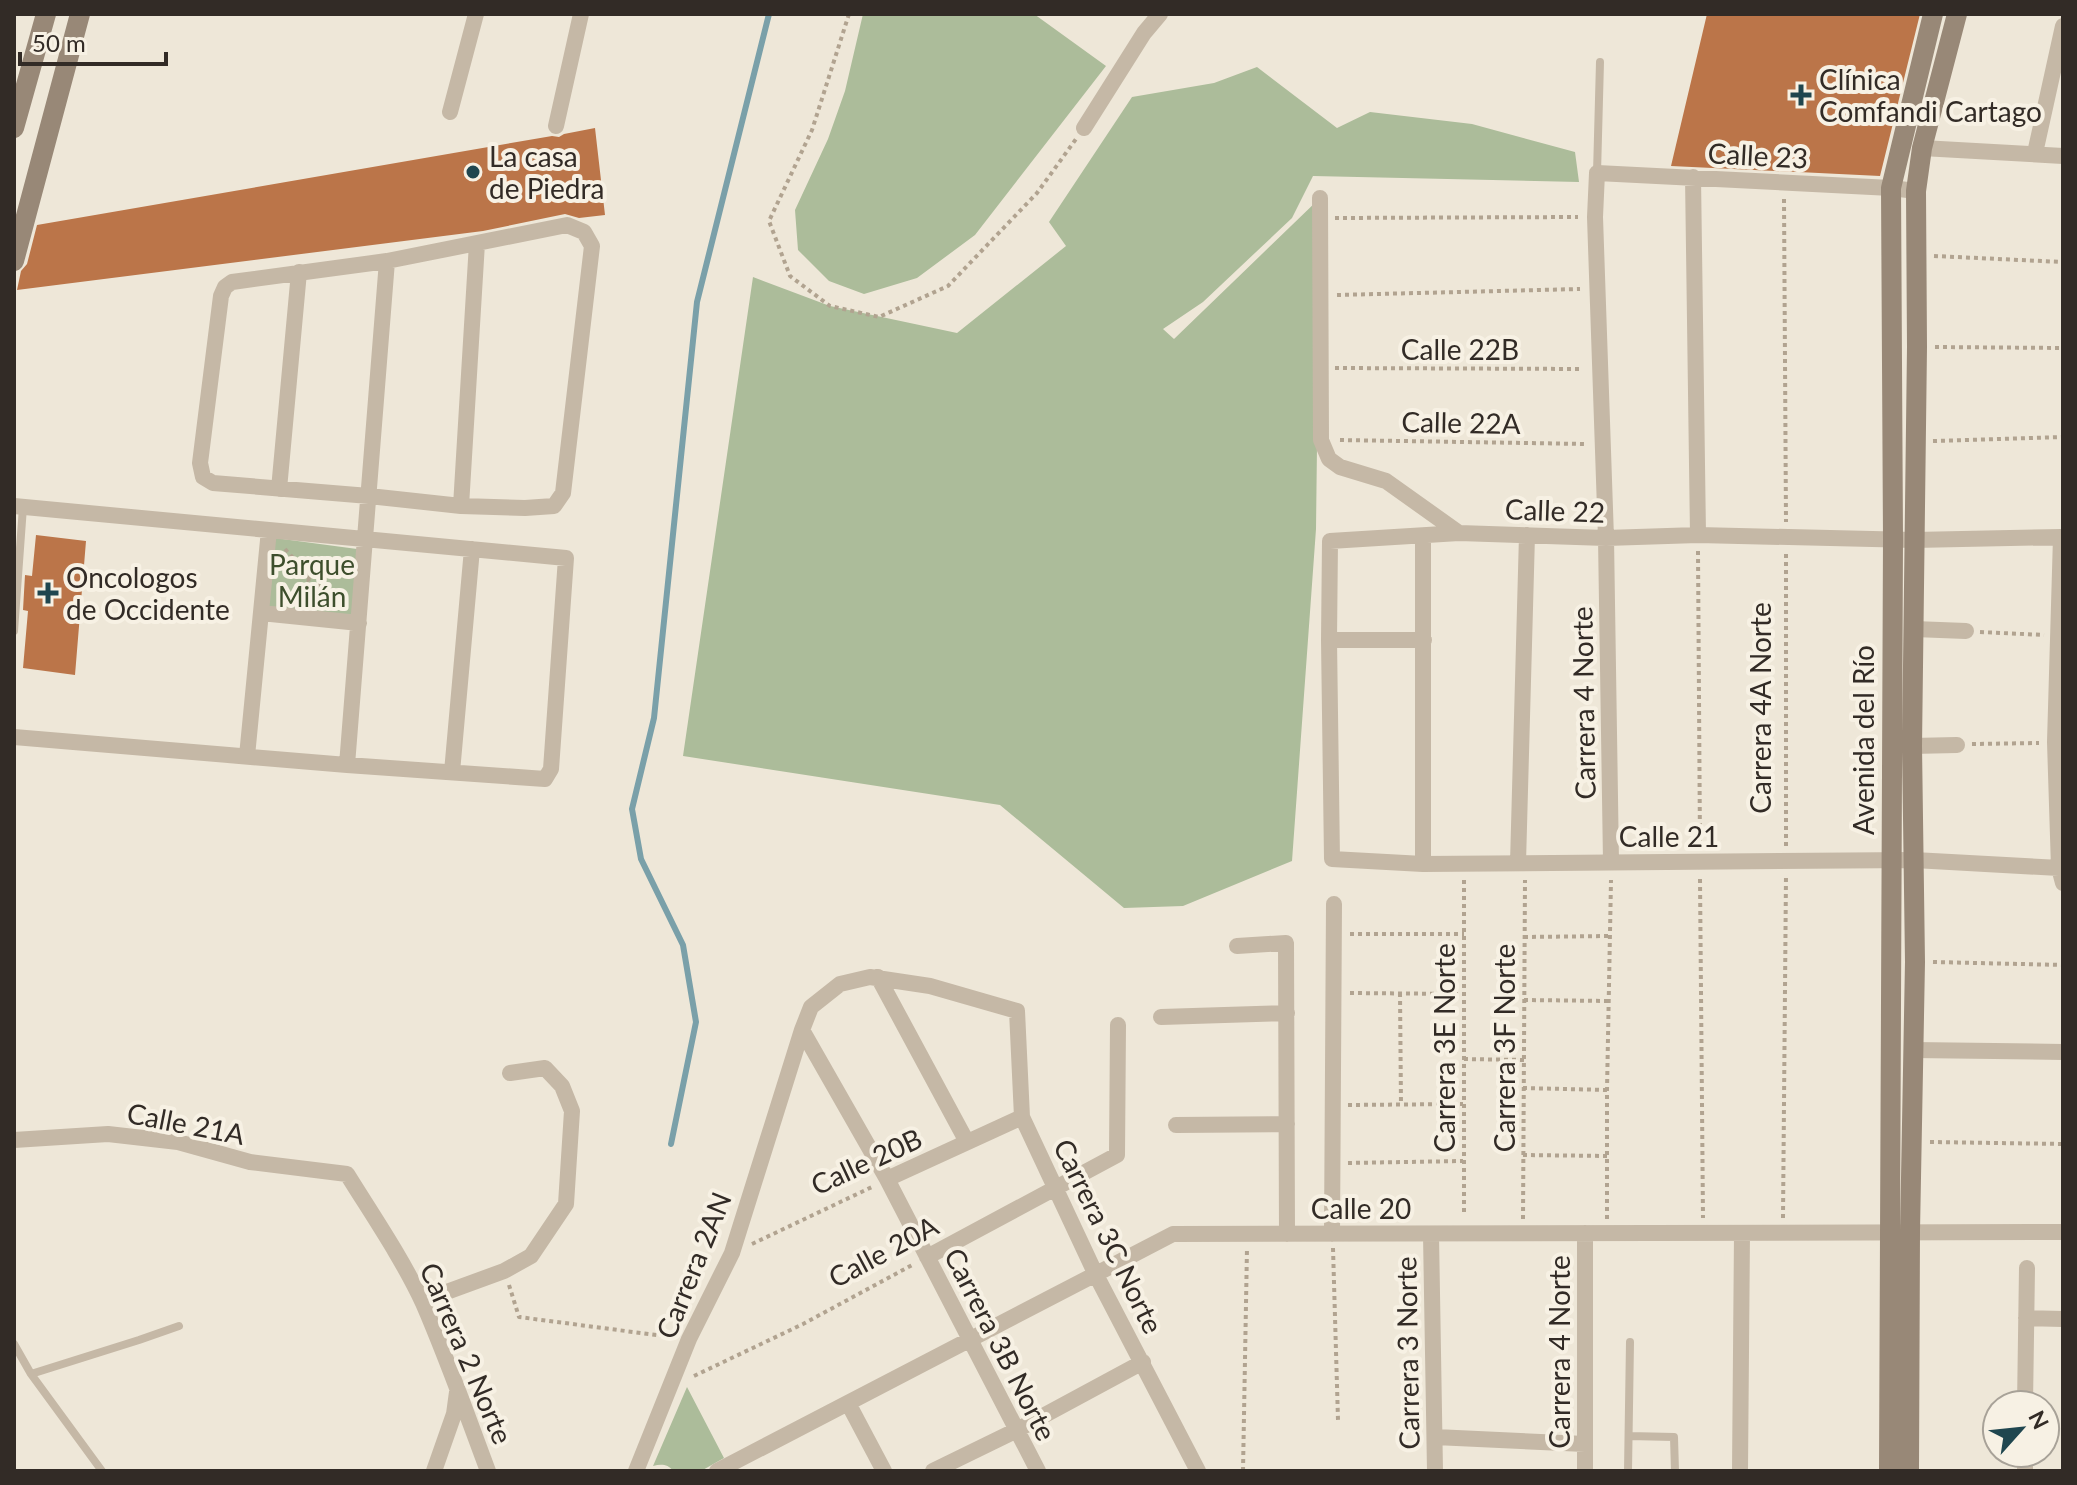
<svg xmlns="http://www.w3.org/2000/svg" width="2077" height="1485" viewBox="0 0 2077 1485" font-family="Lato,sans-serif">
  <rect width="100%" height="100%" fill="#eee7d8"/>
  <path fill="#acbc9a" d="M863,14H1034L1106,66L975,235L917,278L864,294L829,281L798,250L795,210L828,139L845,91Z
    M1257,67L1337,128L1370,112L1472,124L1575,152L1579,182L1313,176L1292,218L1203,302L1163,329L1174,339L1320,198L1316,529L1292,861L1183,906L1124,908L1000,805L683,756L753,277L830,306L957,333L1066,246L1049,222L1132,97L1214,83Z
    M275,538L357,549L353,623L267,614Z
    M687,1387L724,1458L701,1471H673C668,1464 661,1464 653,1466Z"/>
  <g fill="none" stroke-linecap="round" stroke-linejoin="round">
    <path stroke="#7aa0a9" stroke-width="6" d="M671,1144L696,1022L683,945L641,859L632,809L654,718L697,302L769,14"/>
  </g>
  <path fill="#bb7549" d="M1707,14H1920L1880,176L1671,166Z
    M595,128L605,215L579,218L565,214L483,231L17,290L21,271L27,264L37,225L552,136L559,137L564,134Z
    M36,535L86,541L75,675L23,668L28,611L23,610L25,575L32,576Z"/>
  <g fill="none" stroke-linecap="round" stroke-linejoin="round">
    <path stroke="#b1a390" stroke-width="4" stroke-dasharray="4 4" stroke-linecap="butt" d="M849,14L812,130L769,221L790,276L830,306L879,317L948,286L1037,193L1076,139
      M1784,199L1786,522
      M1335,218L1578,217
      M1934,256L2063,262
      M1337,295L1580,289
      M1935,347L2063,348
      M1335,368L1582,369
      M1340,440L1587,444
      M1933,441L2063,437
      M285,549L310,577
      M1698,551L1700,846
      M308.5 580a5.5 5.5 0 1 1 11 0a5.5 5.5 0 1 1-11 0Z
      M318,577L330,567L346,568
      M317,584L335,603
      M290,599L310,584
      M1980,632L2044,635
      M1972,744L2039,743
      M1786,846V551
      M1700,879L1703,1218
      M1464,880V1215
      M1350,934H1464
      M1524,937L1610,936
      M1933,962L2063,965
      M1350,993L1464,994
      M1400,993L1401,1105
      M1524,1000L1610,1001
      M1464,1059L1524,1060
      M1523,1088L1607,1090
      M1348,1105L1463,1104
      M1930,1142L2063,1144
      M1523,1155L1607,1156
      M1348,1163L1463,1161
      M1783,1218L1786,875
      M1523,1219L1525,880
      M1607,1219V1090L1611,880
      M752,1244L874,1186
      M1333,1248L1338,1420
      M509,1285L519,1317L671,1337
      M694,1376L803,1324L914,1264
      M1243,1471L1247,1248"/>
    <path stroke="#c5b8a6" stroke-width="8" d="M1597,173L1600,62
      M14,631L23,507
      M14,1344L31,1374L139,1340L179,1326
      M31,1374L102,1471
      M1629,1436L1674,1437L1675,1471
      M1628,1471L1630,1342"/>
    <path stroke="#c5b8a6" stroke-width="16" d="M450,112L476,14
      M556,126L581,14
      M1084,128L1144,33L1160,14
      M1922,148L2063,156
      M2035,153L2063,26
      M1693,177L1698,535
      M1320,198L1321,440L1329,459L1340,467L1386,481L1459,533L1606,538L1698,535L1914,540L2063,537
      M567,225L584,232L592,246L563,493L554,506L525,508L461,506L369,496L213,483L203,477L200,463L221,296L225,287L232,282L387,261Z
      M279,489L299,272
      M14,506L566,558L551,769L545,779L347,765L14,737
      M461,506L477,243
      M2061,537L2055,742L2059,868L2063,883
      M261,613L359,623
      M1914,629L1966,631
      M1329,640L1332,859L1423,864L1914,860L2059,868
      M1424,640H1329L1330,541L1459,533
      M1912,746L1957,745
      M247,756L269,530
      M347,765L387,261
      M452,772L472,549
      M1611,862L1606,538L1595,217L1597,173L1891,188L1916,191
      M1518,863L1527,535
      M1423,864V537
      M1237,946L1286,943L1287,1234
      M878,977L967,1142
      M1161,1017L1287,1013
      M802,1030L887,1179L1038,1471
      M1913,1050L2063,1052
      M1176,1125L1287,1124
      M14,1140L108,1134L178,1142L250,1162L347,1174C373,1216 402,1258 423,1303C447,1358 467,1415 488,1471
      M887,1179L1022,1117
      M1585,1233V1471
      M1332,1234L1334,904
      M1431,1234L1435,1471
      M927,1257L1117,1155L1118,1025
      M422,1301L504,1271L531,1256L566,1204L572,1111L562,1086L545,1068L510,1073
      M2026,1318L2063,1319
      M848,1403L884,1471
      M2025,1405L2027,1268
      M1435,1437L1585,1444
      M434,1471L454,1414L457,1392
      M636,1471L689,1339L732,1253L802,1030L811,1007L840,984L870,977L930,986L1017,1011L1022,1117L1096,1275L1198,1471
      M717,1471L1173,1234L2063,1232
      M933,1471L1017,1430L1143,1362
      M1740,1471L1742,1233
      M2025,1471V1453"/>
    <path stroke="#988877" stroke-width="20" d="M14,128L46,14
      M14,261L80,14
      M1889,1471L1893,539L1891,188L1933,14
      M1909,1471L1910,1232L1915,962L1912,746L1917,347L1916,191L1922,148L1957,14"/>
  </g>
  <g fill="#1f464f" stroke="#f7f1e4" stroke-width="3">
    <path d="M1797 83h8v8h8v8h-8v8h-8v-8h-8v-8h8z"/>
    <circle cx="473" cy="172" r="8"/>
    <path d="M44 581h8v8h8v8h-8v8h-8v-8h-8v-8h8z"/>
  </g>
  <g text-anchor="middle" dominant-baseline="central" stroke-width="8" stroke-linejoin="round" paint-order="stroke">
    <g font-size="28" fill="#322b26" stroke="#f7f1e4" text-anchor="start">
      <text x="1819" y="79">Clínica<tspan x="1819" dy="32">Comfandi Cartago</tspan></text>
      <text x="489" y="156">La casa<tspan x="489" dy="32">de Piedra</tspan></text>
      <text x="66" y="577">Oncologos<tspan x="66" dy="32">de Occidente</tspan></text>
    </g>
    <g font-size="28" fill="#322b26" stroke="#f7f1e4">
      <text transform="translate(1758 155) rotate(3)">Calle 23</text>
      <text x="1460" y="349">Calle 22B</text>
      <text transform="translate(1461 422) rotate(1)">Calle 22A</text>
      <text transform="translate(1555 510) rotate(2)">Calle 22</text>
      <text transform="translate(1583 703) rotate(-91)">Carrera 4 Norte</text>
      <text transform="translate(1760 708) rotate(-90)">Carrera 4A Norte</text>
      <text transform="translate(1863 740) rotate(-90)">Avenida del Río</text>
      <text x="1669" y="836">Calle 21</text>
      <text transform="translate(1444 1048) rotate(-90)">Carrera 3E Norte</text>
      <text transform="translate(1504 1048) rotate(-90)">Carrera 3F Norte</text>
      <text transform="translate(186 1123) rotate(11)">Calle 21A</text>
      <text transform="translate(866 1161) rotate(-25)">Calle 20B</text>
      <text x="1361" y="1208">Calle 20</text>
      <text transform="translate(1109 1236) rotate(64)">Carrera 3C Norte</text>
      <text transform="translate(883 1251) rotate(-28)">Calle 20A</text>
      <text transform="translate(693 1265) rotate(-68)">Carrera 2AN</text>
      <text transform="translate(1001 1344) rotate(63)">Carrera 3B Norte</text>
      <text transform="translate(1559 1352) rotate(-90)">Carrera 4 Norte</text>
      <text transform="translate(467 1353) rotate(67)">Carrera 2 Norte</text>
      <text transform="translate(1407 1353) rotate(-91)">Carrera 3 Norte</text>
    </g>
    <g font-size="28" fill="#3d4e2c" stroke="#f7f1e4">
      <text x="312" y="564">Parque<tspan x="312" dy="32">Milán</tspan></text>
    </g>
  </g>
  <rect width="2077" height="1485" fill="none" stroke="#322b26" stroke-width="32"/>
  <g transform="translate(2021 1429) rotate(63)"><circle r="38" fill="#f7f1e4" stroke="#a8a298" stroke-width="2"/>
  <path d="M0-6L14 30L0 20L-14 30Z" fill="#1f464f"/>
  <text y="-12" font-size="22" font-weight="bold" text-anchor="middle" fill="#322b26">N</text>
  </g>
  <path d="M20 52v12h146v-12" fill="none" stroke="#322b26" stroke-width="4"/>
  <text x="32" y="52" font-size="24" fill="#322b26" stroke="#f7f1e4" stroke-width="6" paint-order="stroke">50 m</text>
</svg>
